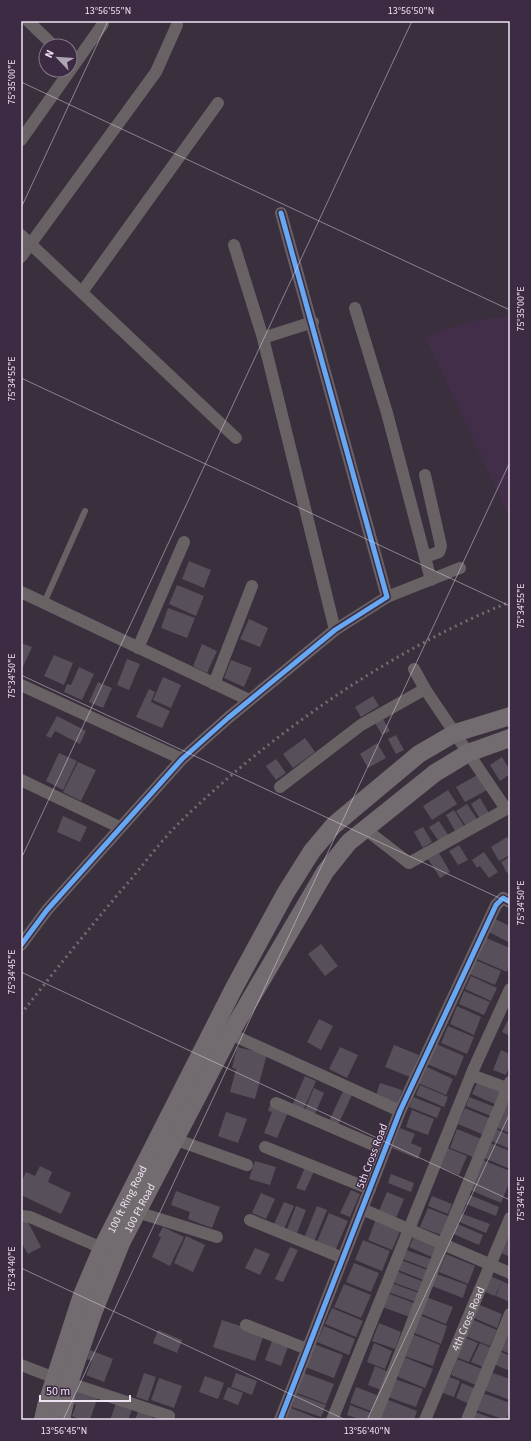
<svg xmlns="http://www.w3.org/2000/svg" width="531" height="1441" viewBox="0 0 531 1441" font-family="'Source Sans 3',sans-serif">
  <rect width="100%" height="100%" fill="#3a303d"/>
  <path fill="#432e4a" d="M510,316V518L425,336L473,321Z"/>
  <path fill="#574f5a" d="M189,561L211,570L204,588L182,579Z
    M177,585L204,596L196,616L169,604Z
    M168,608L195,618L187,638L161,628Z
    M249,619L268,628L260,647L240,639Z
    M21,643L32,647L21,671Z
    M202,644L217,651L207,673L193,666Z
    M54,655L73,663L64,685L44,676Z
    M127,659L140,664L129,690L117,685Z
    M231,660L252,668L244,687L224,678Z
    M79,667L94,674L82,700L64,692L67,684L71,685Z
    M163,677L181,685L171,708L153,700Z
    M98,682L112,688L103,708L89,702Z
    M149,689L155,692L151,702L170,711L162,728L136,717Z
    M373,696L379,706L361,717L355,707Z
    M57,716L86,731L80,744L55,731L51,738L46,736Z
    M383,719L390,731L382,735L375,723Z
    M396,735L404,750L396,754L388,739Z
    M305,738L315,752L293,768L283,754Z
    M377,743L386,758L368,768L360,754Z
    M59,753L77,761L63,790L46,781Z
    M502,757L510,770V774L500,781L490,765Z
    M276,759L286,773L276,780L266,766Z
    M78,762L96,770L81,801L63,792Z
    M481,773L489,789L465,802L456,787Z
    M448,790L457,804L432,820L423,806Z
    M480,798L489,813L480,819L471,804Z
    M467,804L477,819L466,826L456,811Z
    M454,810L464,826L455,831L446,815Z
    M63,816L87,827L80,842L57,832Z
    M439,821L449,836L440,843L429,827Z
    M423,827L432,842L423,848L414,832Z
    M507,837L510,842V855L499,861L491,847Z
    M459,845L468,860L458,865L449,851Z
    M484,852L498,872L489,878L480,866L477,868L472,860Z
    M439,853L450,872L440,878L428,859Z
    M510,857V871L507,873L501,862Z
    M495,919L510,926V943L489,932Z
    M486,938L510,948V965L507,972L477,959Z
    M321,944L338,966L325,976L308,954Z
    M473,959L501,971L495,985L467,973Z
    M471,976L497,988L491,1001L465,989Z
    M464,991L490,1002L484,1015L459,1004Z
    M457,1006L481,1017L474,1035L450,1024Z
    M510,1016V1036L502,1032Z
    M319,1019L333,1026L321,1050L307,1042Z
    M448,1026L474,1037L467,1054L441,1043Z
    M436,1044L464,1056L456,1076L427,1064Z
    M394,1045L419,1055L410,1077L385,1067Z
    M237,1047L267,1054L255,1099L230,1092L236,1069L232,1068Z
    M340,1047L358,1055L347,1078L329,1069Z
    M501,1050L510,1054V1064L506,1075L493,1070Z
    M425,1066L453,1079L446,1095L418,1083Z
    M305,1076L316,1081L302,1113L291,1108Z
    M479,1079L502,1089L495,1104L472,1094Z
    M380,1083L402,1090L397,1106L375,1098Z
    M420,1085L448,1097L444,1107L416,1095Z
    M314,1088L324,1093L314,1116L304,1112Z
    M343,1091L352,1095L338,1125L329,1121Z
    M413,1097L441,1108L437,1118L409,1107Z
    M469,1097L495,1107L491,1116L466,1106Z
    M504,1102L510,1104V1133L494,1127Z
    M270,1105L288,1112L277,1138L264,1133L272,1112L268,1111Z
    M465,1108L491,1119L484,1135L458,1124Z
    M412,1110L434,1119L428,1135L406,1127Z
    M226,1112L247,1119L238,1143L218,1136Z
    M400,1128L415,1134L411,1143L422,1148L418,1159L392,1148Z
    M493,1128L510,1135V1149L489,1140Z
    M457,1129L484,1140L476,1158L450,1148Z
    M488,1142L510,1151V1169L482,1157Z
    M445,1147L467,1156L459,1175L437,1166Z
    M480,1159L510,1171V1181L501,1203L468,1189Z
    M255,1161L276,1167L270,1185L249,1179Z
    M306,1165L315,1169L305,1191L296,1188Z
    M40,1166L52,1172L48,1182L71,1193L61,1214L21,1195V1183L26,1172L35,1176Z
    M391,1174L414,1183L411,1192L388,1183Z
    M351,1190L360,1194L350,1217L340,1213Z
    M176,1191L220,1207L212,1228L188,1219L190,1212L171,1205Z
    M387,1192L404,1199L396,1218L379,1211Z
    M261,1193L275,1199L266,1219L252,1213Z
    M470,1195L499,1207L496,1216L466,1204Z
    M432,1196L452,1204L448,1214L428,1206Z
    M284,1202L294,1206L284,1229L274,1224Z
    M296,1206L306,1210L297,1233L287,1229Z
    M317,1206L327,1210L314,1242L304,1238Z
    M428,1208L448,1216L441,1235L420,1227Z
    M329,1213L348,1221L335,1251L316,1244Z
    M460,1213L490,1224L486,1233L457,1221Z
    M376,1219L401,1229L392,1250L368,1240Z
    M27,1220L41,1247L28,1254L21,1242V1223Z
    M453,1222L483,1235L479,1245L449,1232Z
    M163,1227L184,1237L170,1266L152,1257L161,1237L158,1236Z
    M510,1232V1257L499,1252Z
    M186,1236L205,1245L193,1272L174,1263Z
    M414,1237L441,1248L436,1259L409,1247Z
    M363,1240L390,1251L382,1271L355,1260Z
    M290,1247L298,1250L283,1282L275,1279Z
    M255,1248L270,1254L260,1275L245,1268Z
    M406,1250L434,1260L431,1270L403,1259Z
    M446,1254L475,1266L468,1284L439,1272Z
    M401,1260L430,1271L426,1281L398,1270Z
    M354,1263L379,1273L371,1292L346,1282Z
    M396,1271L424,1282L420,1292L392,1282Z
    M437,1274L467,1285L463,1298L432,1286Z
    M487,1275L502,1281L495,1296L480,1290Z
    M502,1281L510,1285V1302L496,1296Z
    M391,1283L419,1293L416,1302L388,1292Z
    M344,1284L371,1295L361,1318L334,1307Z
    M387,1293L414,1303L410,1317L382,1307Z
    M426,1297L453,1307L446,1324L419,1313Z
    M477,1304L502,1314L497,1328L472,1317Z
    M332,1308L363,1321L356,1337L325,1324Z
    M419,1315L447,1326L441,1344L412,1332Z
    M471,1319L497,1330L490,1346L465,1336Z
    M222,1320L264,1334L255,1361L213,1347Z
    M379,1323L401,1332L395,1349L372,1341Z
    M324,1326L355,1339L349,1355L317,1342Z
    M158,1330L182,1340L177,1353L153,1343Z
    M507,1330L510,1332V1354L499,1349Z
    M412,1334L440,1345L433,1366L404,1356Z
    M464,1337L478,1343L469,1362L456,1357Z
    M273,1338L289,1344L281,1366L265,1360Z
    M374,1343L392,1351L385,1369L367,1362Z
    M480,1343L492,1348L483,1367L471,1362Z
    M314,1344L343,1355L334,1378L305,1367Z
    M90,1350L113,1359L104,1382L86,1375L92,1361L87,1359Z
    M497,1350L510,1356V1371L491,1363Z
    M404,1357L433,1369L425,1388L396,1376Z
    M457,1359L482,1369L476,1385L451,1375Z
    M375,1366L391,1373L384,1391L368,1385Z
    M487,1371L510,1379V1400L481,1389Z
    M144,1373L156,1377L148,1401L136,1397Z
    M236,1373L257,1381L252,1395L231,1387Z
    M304,1373L334,1384L326,1404L297,1393Z
    M205,1376L224,1383L218,1399L199,1392Z
    M447,1376L460,1381L454,1397L440,1392Z
    M159,1378L182,1386L174,1408L151,1400Z
    M395,1379L423,1389L416,1407L388,1397Z
    M462,1383L476,1389L469,1404L456,1398Z
    M228,1387L243,1393L238,1405L223,1399Z
    M356,1387L382,1397L376,1413L350,1403Z
    M74,1388L98,1396L90,1420H82L72,1416L76,1405L69,1402Z
    M480,1392L510,1403V1410L506,1420L473,1409Z
    M296,1394L326,1405L321,1417L292,1407Z
    M386,1399L417,1411L414,1420H383L378,1418Z
    M117,1401L133,1407L128,1420H110Z
    M350,1405L374,1414L372,1420H362L347,1415Z
    M291,1408L319,1419V1420H286Z
    M139,1409L153,1415L150,1420H135Z
    M475,1412L497,1420H472Z"/>
  <g fill="none" stroke-linecap="round" stroke-linejoin="round">
    <path stroke="#686265" stroke-width="6" d="M44,603L85,511"/>
    <g stroke="#686265" stroke-width="12">
      <path d="M28,21L54,46"/>
      <path d="M21,140L103,24"/>
      <path d="M21,235L236,438"/>
      <path d="M234,245L263,338L335,630"/>
      <path d="M21,257L156,72L177,25"/>
      <path d="M82,292L218,103"/>
      <path d="M355,308L387,413L431,580"/>
      <path d="M263,338L313,322"/>
      <path d="M425,475L441,546L439,552L425,557"/>
      <path d="M21,592L249,700"/>
      <path d="M387,597L460,568"/>
      <path d="M138,648L184,542"/>
      <path d="M414,669L425,689L506,809"/>
      <path d="M214,684L252,586"/>
      <path d="M21,685L182,759"/>
      <path d="M21,780L119,827"/>
      <path d="M280,787L361,725L425,689"/>
      <path d="M365,829L409,863L510,807"/>
      <path d="M21,945L47,910L182,759L228,718L335,630L387,597L281,213"/>
      <path d="M224,1031L400,1111"/>
      <path d="M471,1075L510,1089"/>
      <path d="M276,1103L385,1150"/>
      <path d="M174,1139L247,1165"/>
      <path d="M265,1147L370,1189"/>
      <path d="M362,1209L510,1273"/>
      <path d="M137,1212L217,1237"/>
      <path d="M21,1216L30,1217L102,1248"/>
      <path d="M250,1220L343,1258"/>
      <path d="M246,1325L307,1349"/>
      <path d="M21,1365L55,1378"/>
      <path d="M69,1383L169,1416"/>
      <path d="M280,1420L400,1111L496,905L503,898L510,902"/>
      <path d="M332,1420L474,1068L510,989"/>
      <path d="M374,1420L443,1244L510,1082"/>
      <path id="s1" d="M425,1420L510,1218"/>
      <path d="M467,1420L510,1314"/>
    </g>
    <g stroke="#726b6f" stroke-width="18">
      <path id="s2" d="M43,1420L46,1406L82,1295L102,1248L234,988L285,894L312,851L334,825L419,754L455,733L510,716"/>
      <path id="s3" d="M61,1420L69,1383L93,1313L122,1241L230,1034L325,872L349,842L435,773L468,753L510,738"/>
    </g>
    <path stroke="#716c73" stroke-width="3" stroke-dasharray="2 4" stroke-linecap="butt" d="M21,1014C57,968 94,922 132,878C147,860 162,840 179,823C270,734 392,649 510,602"/>
    <g stroke="#3d2a43" stroke-width="8">
      <path id="cycleway" d="M21,945L47,910L182,759L228,718L335,630L387,597L281,213
        M280,1420L400,1111L496,905L503,898L510,902"/>
    </g>
    <use href="#cycleway" stroke="#66a8f1" stroke-width="5"/>
  </g>
  <path fill="none" stroke="#f0e4f4" stroke-width="1" stroke-opacity="0.45" d="M21,82L510,310M21,208L108,21M21,378L510,606M21,675L510,903M21,859L412,21M21,972L510,1200M21,1268L346,1420M63,1420L510,462M367,1420L510,1113"/>
  <g text-anchor="middle" dominant-baseline="central" stroke-width="3" stroke-linejoin="round" paint-order="stroke">
    <g font-size="11" fill="#f0e4f4" stroke="#3d2a43">
      <text transform="translate(372 1156) rotate(-69)">5th Cross Road</text>
      <text stroke="none"><textPath href="#s2" startOffset="237">100 ft Ring Road</textPath></text>
      <text stroke="none"><textPath href="#s3" startOffset="227">100 Ft Road</textPath></text>
      <text stroke="none"><textPath href="#s1" startOffset="110">4th Cross Road</textPath></text>
    </g>
  </g>
  <rect width="531" height="1441" fill="none" stroke="#3d2a43" stroke-width="44"/>
  <g transform="translate(58 58) rotate(295)"><circle r="19" fill="#3d2a43" stroke="#85748a"/>
  <path d="M0-3L7 15L0 10L-7 15Z" fill="#b0a5b4"/>
  <text y="-6" font-size="11" font-weight="bold" text-anchor="middle" fill="#f0e4f4">N</text>
  </g>
  <path d="M40 1395v6h90v-6" fill="none" stroke="#f0e4f4" stroke-width="2"/>
  <text x="46" y="1395" font-size="12" fill="#f0e4f4" stroke="#3d2a43" stroke-width="3" paint-order="stroke">50 m</text>
  <rect x="22" y="22" width="487" height="1397" fill="none" stroke="#f0e4f4" stroke-width="1.5"/>
  <g font-size="10" text-anchor="middle" fill="#f0e4f4">
    <text x="108" y="14">13°56'55"N</text>
    <text x="411" y="14">13°56'50"N</text>
    <text transform="translate(11 82) rotate(-90)" y="4">75°35'00"E</text>
    <text transform="translate(520 309) rotate(-90)" y="4">75°35'00"E</text>
    <text transform="translate(11 379) rotate(-90)" y="4">75°34'55"E</text>
    <text transform="translate(520 606) rotate(-90)" y="4">75°34'55"E</text>
    <text transform="translate(11 676) rotate(-90)" y="4">75°34'50"E</text>
    <text transform="translate(520 903) rotate(-90)" y="4">75°34'50"E</text>
    <text transform="translate(11 972) rotate(-90)" y="4">75°34'45"E</text>
    <text transform="translate(520 1199) rotate(-90)" y="4">75°34'45"E</text>
    <text transform="translate(11 1269) rotate(-90)" y="4">75°34'40"E</text>
    <text x="64" y="1434">13°56'45"N</text>
    <text x="367" y="1434">13°56'40"N</text>
  </g>
</svg>
